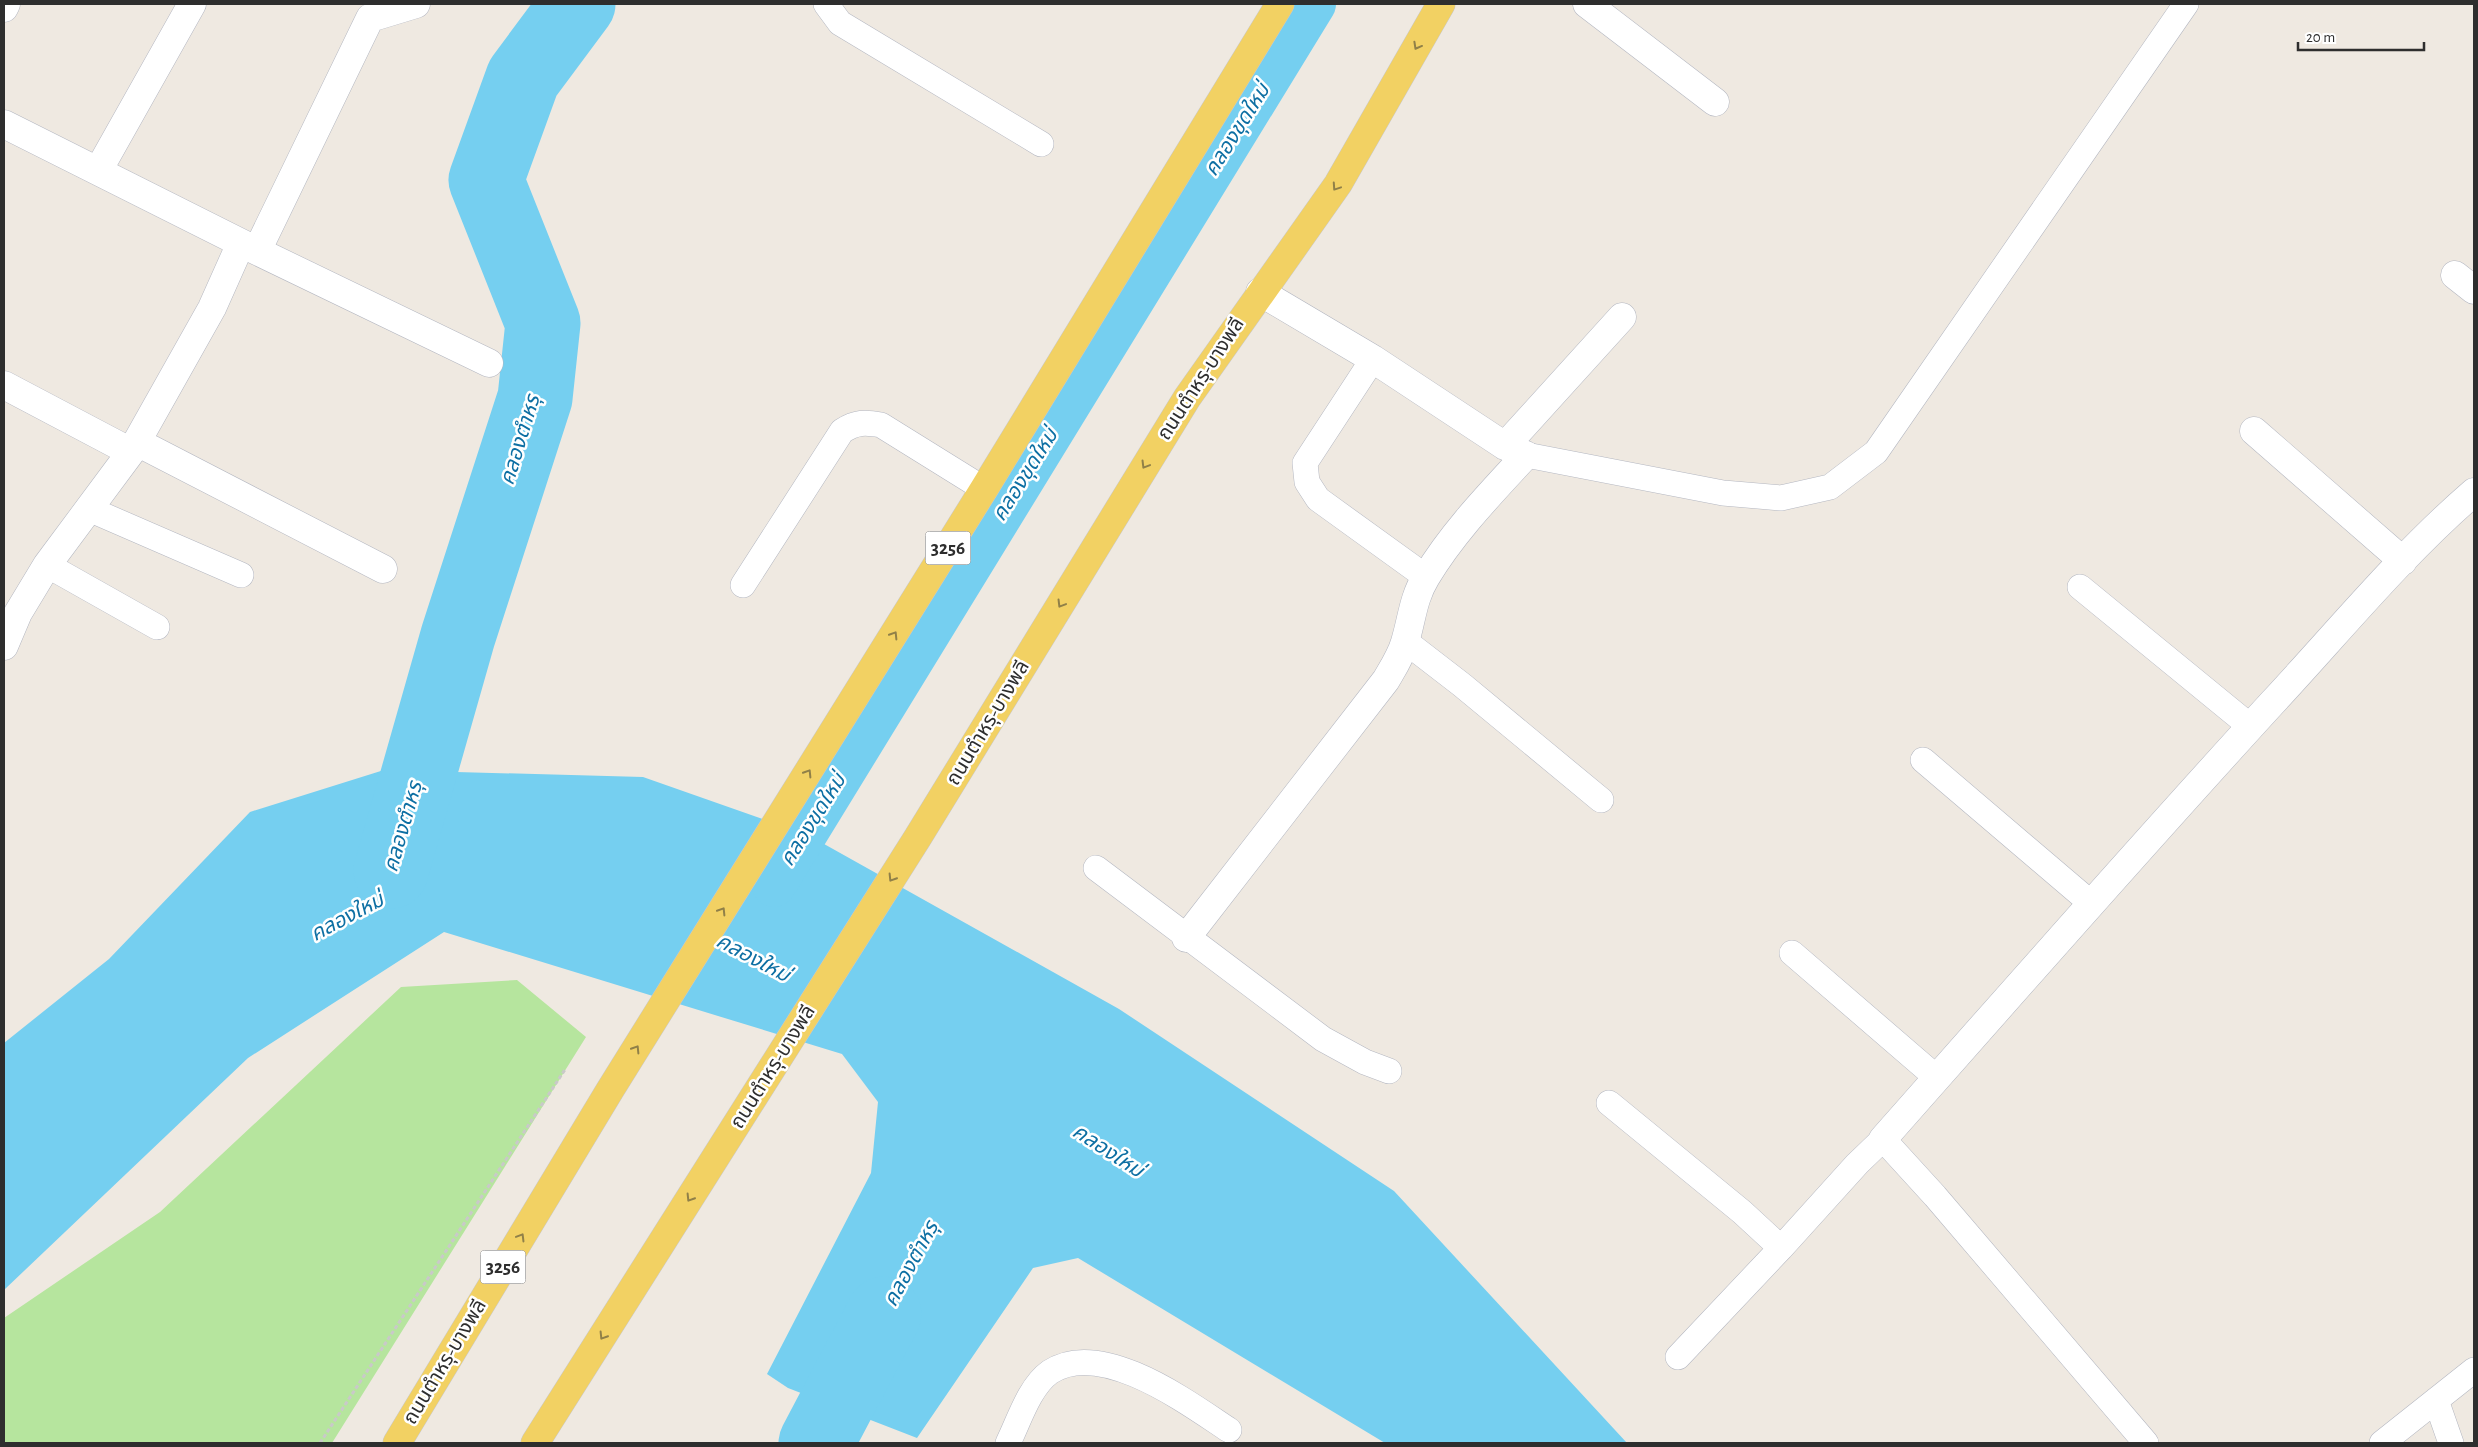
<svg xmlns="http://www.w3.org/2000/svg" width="2478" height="1447" viewBox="0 0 2478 1447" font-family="'Alegreya Sans','Noto Sans Thai',sans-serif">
  <rect width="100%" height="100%" fill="#efe9e1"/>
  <path fill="#b6e59e" d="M517,980L586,1037L332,1443H4V1318L160,1212L401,987Z"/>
  <path fill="#75cff0" d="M384,770L643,777L808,835L1119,1009L1394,1191L1627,1443H1385L1078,1258L1033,1268L917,1438L788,1388L767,1374L871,1173L878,1102L842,1054L444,932L248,1058L4,1290V1043L109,959L250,812Z"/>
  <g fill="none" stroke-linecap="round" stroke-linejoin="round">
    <path stroke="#75cff0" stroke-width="44" d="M774,885L1314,4"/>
    <path stroke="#75cff0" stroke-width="75" d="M391,871L458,636L535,398L543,323L486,180L523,78L578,4
      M816,1443L884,1314"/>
    <g stroke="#b4b7c1" stroke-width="26">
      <path id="lane" d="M826,4L840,23L1041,144
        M1373,359L1305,463L1307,482L1318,499L1426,577
        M1526,455L1723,493L1781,498L1830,487L1876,452L2186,4
        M89,509L241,575
        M47,565L157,627
        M743,585L842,431C856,422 865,422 881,425L984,489
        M2080,587L2251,727
        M1405,641L1462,685L1601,800
        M1923,760L2092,904
        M1096,868L1323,1039L1365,1062L1389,1071
        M1792,953L1937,1078
        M1609,1103L1742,1212L1781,1248L1857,1164L1883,1139L1935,1196L2146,1443
        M1678,1357L1781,1248
        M2436,1400L2451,1443
        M1008,1443C1019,1421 1029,1387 1050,1372C1101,1338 1188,1403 1229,1430
        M2382,1443L2474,1370"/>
    </g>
    <g stroke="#b4b7c1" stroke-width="29">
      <path id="street" d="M1587,4L1715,102
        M4,8L6,4
        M4,124L257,251L489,363
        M98,171L192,4
        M257,251L370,18L416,4
        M2455,275L2474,290
        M4,385L131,452
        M2254,431L2403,561
        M137,442L383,569
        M1505,446L1622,317
        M4,646L18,613L47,565L131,452L212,308L241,243
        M1186,938L1386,680C1393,668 1401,656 1405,642C1412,619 1413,598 1426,577C1453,532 1491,493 1526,455L1505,446L1373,359L1260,292
        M1883,1139C2012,993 2141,846 2273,702C2339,631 2401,555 2474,492"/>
    </g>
    <g stroke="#c9c9c9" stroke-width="29">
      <path id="primary" d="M397,1443L610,1090L984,489L1280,4
        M535,1443L918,837L1187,398L1338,184L1441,4"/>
    </g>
    <path stroke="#c9c9c9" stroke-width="3" stroke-dasharray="4 2.5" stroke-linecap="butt" d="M320,1443L566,1068"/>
    <use href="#lane" stroke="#fff" stroke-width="25"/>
    <use href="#street" stroke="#fff" stroke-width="28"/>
    <use href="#primary" stroke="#f2d163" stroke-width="28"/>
  </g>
  <defs><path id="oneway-chevron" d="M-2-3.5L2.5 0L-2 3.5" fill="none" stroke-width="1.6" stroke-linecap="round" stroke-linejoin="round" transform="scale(1.25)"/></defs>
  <g stroke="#908048">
    <use href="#oneway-chevron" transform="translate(1417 46) rotate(119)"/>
    <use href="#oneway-chevron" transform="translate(1336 187) rotate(124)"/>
    <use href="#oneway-chevron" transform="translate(1145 465) rotate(121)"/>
    <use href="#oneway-chevron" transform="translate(1061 604) rotate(121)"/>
    <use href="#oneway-chevron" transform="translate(894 635) rotate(-58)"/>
    <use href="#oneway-chevron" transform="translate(808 773) rotate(-58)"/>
    <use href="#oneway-chevron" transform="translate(892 878) rotate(122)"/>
    <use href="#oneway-chevron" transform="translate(722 911) rotate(-58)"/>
    <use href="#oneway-chevron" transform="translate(636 1049) rotate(-58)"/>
    <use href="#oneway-chevron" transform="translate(690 1198) rotate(122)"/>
    <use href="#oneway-chevron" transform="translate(521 1237) rotate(-59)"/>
    <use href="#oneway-chevron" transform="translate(603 1336) rotate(122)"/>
  </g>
  <g text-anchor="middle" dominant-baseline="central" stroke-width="5" stroke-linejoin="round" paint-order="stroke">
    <g fill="#fff" stroke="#6d6d6d" stroke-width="1">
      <rect x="925.5" y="531.5" width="45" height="33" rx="4"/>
      <rect x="480.5" y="1250.5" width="45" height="33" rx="4"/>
    </g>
    <g font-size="19" font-weight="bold" fill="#2e2e2e">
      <text x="948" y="548">3256</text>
      <text x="503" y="1267">3256</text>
    </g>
    <g font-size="20" fill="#2e2e2e" stroke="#fff">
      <text transform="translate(1201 379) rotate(-57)">ถนนตำหรุ-บางพลี</text>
      <text transform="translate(988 723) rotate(-59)">ถนนตำหรุ-บางพลี</text>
      <text transform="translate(773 1067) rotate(-58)">ถนนตำหรุ-บางพลี</text>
      <text transform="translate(445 1362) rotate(-59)">ถนนตำหรุ-บางพลี</text>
    </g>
    <g font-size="21" font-style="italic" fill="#0d6fa3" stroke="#fff">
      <text transform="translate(1237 130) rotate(-58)">คลองขุดใหม่</text>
      <text transform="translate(520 440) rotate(-73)">คลองตำหรุ</text>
      <text transform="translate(1025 475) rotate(-58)">คลองขุดใหม่</text>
      <text transform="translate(813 820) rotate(-58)">คลองขุดใหม่</text>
      <text transform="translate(403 827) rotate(-74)">คลองตำหรุ</text>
      <text transform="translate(347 917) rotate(-28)">คลองใหม่</text>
      <text transform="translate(753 958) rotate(28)">คลองใหม่</text>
      <text transform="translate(1108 1151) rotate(33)">คลองใหม่</text>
      <text transform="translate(911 1264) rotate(-62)">คลองตำหรุ</text>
    </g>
  </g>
  <rect width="2478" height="1447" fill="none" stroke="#2e2e2e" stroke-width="10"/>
  <path d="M2298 42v8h126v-8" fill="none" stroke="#2e2e2e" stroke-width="2.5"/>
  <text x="2306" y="42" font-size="15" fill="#2e2e2e" stroke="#ffffff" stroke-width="4" paint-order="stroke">20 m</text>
</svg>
